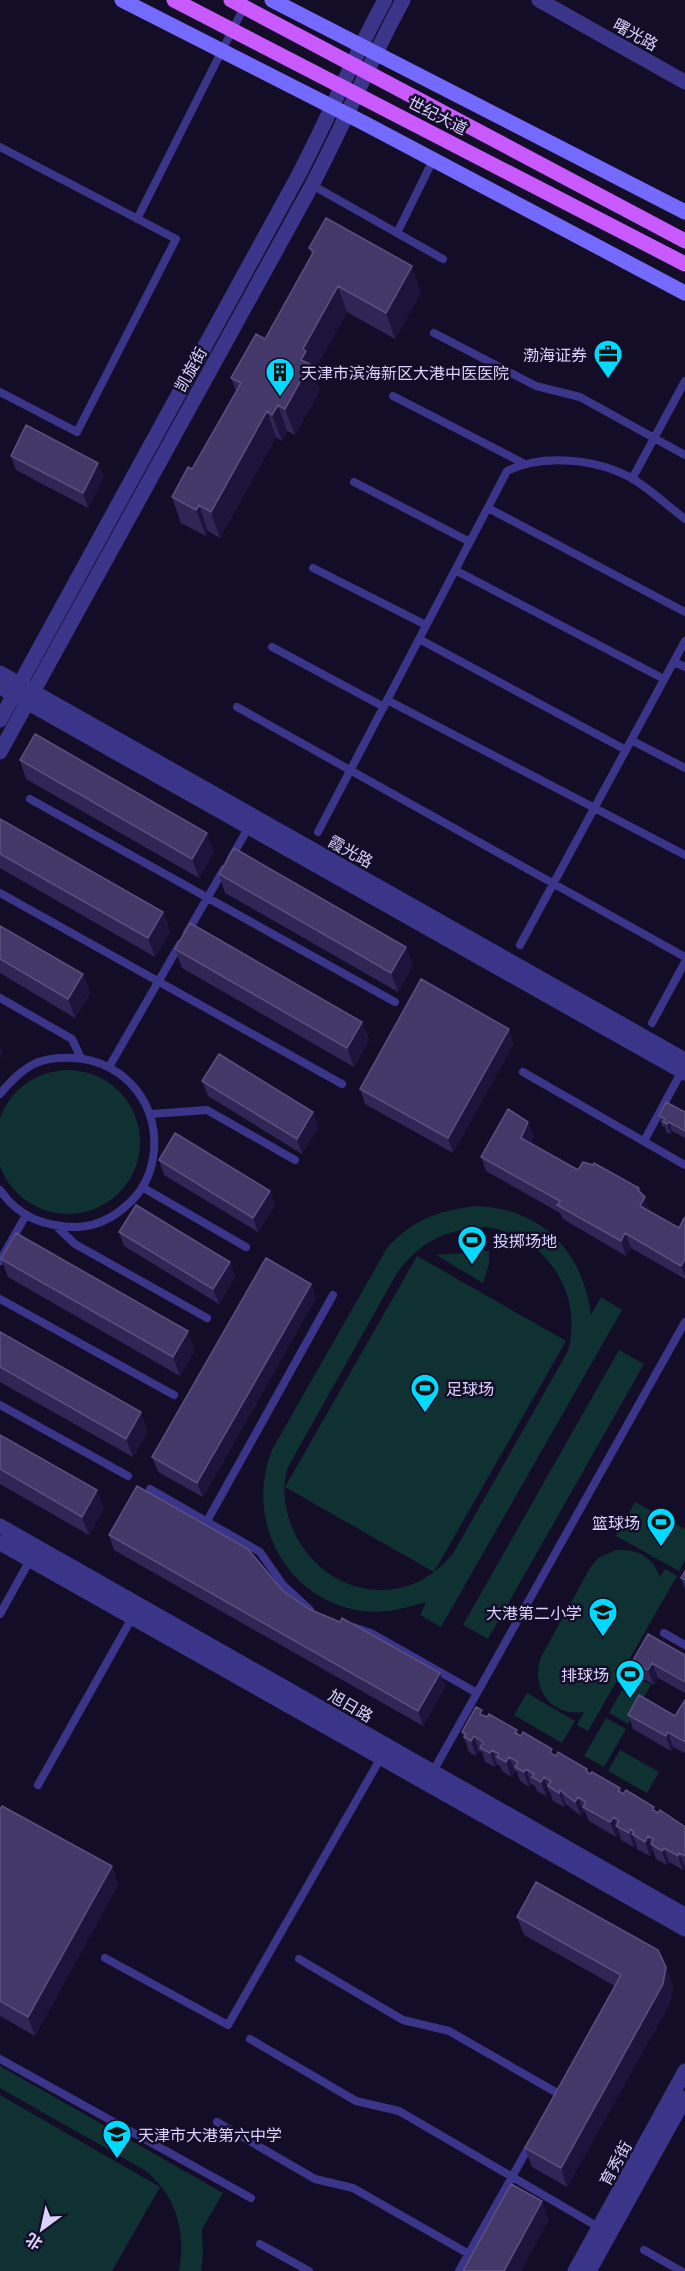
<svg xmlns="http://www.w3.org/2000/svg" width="685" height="2271" viewBox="0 0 685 2271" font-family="Commissioner,'Noto Sans SC',sans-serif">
  <rect width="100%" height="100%" fill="#130d27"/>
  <path fill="#103132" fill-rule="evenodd" d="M-4 1142a72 72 0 1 1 144 0a72 72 0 1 1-144 0Z
    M474,1206C541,1207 583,1251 591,1315L601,1297L622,1310L441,1627L420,1615L426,1602C405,1608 385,1614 363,1611C285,1601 243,1518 273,1448L387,1248C414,1219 436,1212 474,1206ZM485,1227C545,1234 584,1293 568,1351L454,1552C405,1616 316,1595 290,1522C284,1503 282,1486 288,1467L397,1273C419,1242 447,1229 485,1227Z
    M489,1251V1264L483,1283L436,1255Z
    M417,1256L566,1341L434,1572L285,1487Z
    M619,1350L644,1364L488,1639L463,1625Z
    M635,1502L685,1529V1560L679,1571L616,1536Z
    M616,1550C638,1549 652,1556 660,1577L665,1569L677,1576L588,1731L577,1725L584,1712C551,1717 530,1688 541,1657L590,1568L598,1558Z
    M631,1674L651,1685L628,1724L609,1713Z
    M527,1693L575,1721L562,1743L514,1715Z
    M606,1718L626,1729L604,1767L584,1756Z
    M620,1750L659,1772L647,1793L608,1771Z
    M0,2066L223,2193L202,2229L203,2255L201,2271H179C186,2232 177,2197 146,2171L0,2088Z
    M0,2095L160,2187L112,2271H0Z"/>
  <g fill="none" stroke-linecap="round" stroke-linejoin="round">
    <path stroke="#3b358a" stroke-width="8" d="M0,147L176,239L77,432L0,392
      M312,185L443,259
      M137,219L244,7
      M397,233L433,160
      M434,333L536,386L580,397L685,455
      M393,396L523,463
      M632,479L685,381
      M354,482L470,542
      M488,508L685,612
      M313,568L426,625
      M455,570L664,679
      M419,639L626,750
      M272,647L384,707
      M674,662L685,667
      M387,700L685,855
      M237,707L685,957
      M631,740L685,768
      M30,799L395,1002
      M318,832L507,471C544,453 598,459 633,479C651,490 668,506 685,519
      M231,858L250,825
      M0,893L342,1084
      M187,933L224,869
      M520,945L685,641
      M0,998L72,1039L81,1058
      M652,1023L685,962
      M109,1067L180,944
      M523,1072L685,1165
      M0,1094C10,1082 20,1071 34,1064C46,1058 61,1057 74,1058C126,1061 162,1107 153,1158C150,1177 141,1193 127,1205C114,1217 97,1226 78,1227C46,1227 19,1218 0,1190
      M151,1114L207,1110L295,1160
      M644,1141L683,1069
      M142,1187L246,1247
      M57,1227L75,1244L207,1318
      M0,1261L26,1215
      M0,1299L174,1395
      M0,1405L128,1476
      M150,1489L260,1552L283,1585L310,1610
      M207,1521L333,1295
      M0,1614L31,1558
      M353,1627L371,1633L477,1693
      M664,1633L685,1645
      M431,1775L685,1322
      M38,1785L133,1616
      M105,1958L228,2025L383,1754
      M299,1959L403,2020L449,2031L559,2094
      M250,2039L356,2101L399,2111L600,2228
      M0,2059L251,2198
      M217,2122L315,2179L353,2188L469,2254
      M260,2244L309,2271
      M644,2250L681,2271
      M459,2271L531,2143"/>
    <path stroke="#3b358a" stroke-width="15" d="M539,0L685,82
      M0,1526L685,1915
      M0,1543L685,1929"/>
    <path stroke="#3b358a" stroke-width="15" d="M0,673L685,1060
      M0,687L685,1073
      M0,720L297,178C328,119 353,58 385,0
      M0,752L312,185C344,124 370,61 403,0
      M575,2271L685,2071
      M589,2271L685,2098"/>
    <path stroke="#746aff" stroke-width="15" d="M122,0L364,123L685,293
      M272,0L685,212"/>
    <path stroke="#c85aff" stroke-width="15" d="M174,0L685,264
      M231,0L685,241"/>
  </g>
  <path fill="#312556" d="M309,248L421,292L395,339L347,312L314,371L316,377L315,378L320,390L295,435L287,431L282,441L276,437L220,538L208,531L206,536L181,523L172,497L192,469L236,391L231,378L265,339L312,255Z
    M11,456L104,477L88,508L16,470Z
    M20,760L214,851L199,878L26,779Z
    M0,819L163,912L170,931L155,957L0,868Z
    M219,874L406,947L413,965L398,992L225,893Z
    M0,926L83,974L90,993L75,1018L0,973Z
    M175,949L362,1022L369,1040L354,1067L182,968Z
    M514,1043L453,1153L365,1104L360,1089Z
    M202,1081L319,1126L302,1154L208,1096Z
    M685,1112V1138L672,1131L671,1134L666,1132L665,1127L662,1126L659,1116Z
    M534,1137L530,1143L578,1170L639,1188L650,1212L679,1228L685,1218V1279L631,1248L626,1256L563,1219L560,1213L486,1171L481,1157Z
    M159,1160L270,1191L275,1205L258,1232L164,1175Z
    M119,1232L230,1262L235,1277L219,1304L124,1246Z
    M1,1259L195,1350L180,1376L8,1277Z
    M311,1284L316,1298L203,1497L158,1472L152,1457Z
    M0,1332L148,1431L133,1457L0,1382Z
    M0,1435L104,1509L89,1535L0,1484Z
    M109,1535L283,1591L309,1609L440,1673L445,1687L423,1726L114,1550Z
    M685,1571V1589L681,1578Z
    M685,1655V1693L658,1678L654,1685L638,1676L632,1662Z
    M685,1700V1753L673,1747L671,1751L633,1729L628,1715L675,1716Z
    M484,1716L517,1730L519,1735L555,1755L587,1769L589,1773L620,1788L622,1793L685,1827V1867L683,1870L669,1862L667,1865L656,1859L653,1850L650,1856L637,1849L636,1844L634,1847L621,1840L619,1832L616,1837L589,1821L585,1812L584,1811L581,1816L566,1804L564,1807L553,1801L550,1792L549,1791L546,1796L537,1791L535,1786L531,1784L529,1787L520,1781L517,1772L515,1771L511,1777L502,1771L500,1766L497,1764L495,1767L485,1762L482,1752L479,1751L476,1756L469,1752L462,1732Z
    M0,1809L112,1866L118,1885L35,2036L0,2016Z
    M517,1917L666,1967L673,1986L670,2003L567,2187L532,2167L525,2148L615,1986L524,1935Z"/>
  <path fill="#1d143b" d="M412,266L421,292L395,339L386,313Z
    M338,286L347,312L314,371L316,377L315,378L320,390L295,435L285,409L303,349Z
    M278,405L287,431L282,441L272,415Z
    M267,411L276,437L220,538L211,512Z
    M98,463L104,477L88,508L83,493Z
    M199,505L208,531L206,536L196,510Z
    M207,833L214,851L199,878L192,859Z
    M163,912L170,931L155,957L148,938Z
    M406,947L413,965L398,992L391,973Z
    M83,974L90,993L75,1018L68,999Z
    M362,1022L369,1040L354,1067L347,1048Z
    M509,1029L514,1043L453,1153L448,1138Z
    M0,1046L3,1054L0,1059Z
    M313,1112L319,1126L302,1154L297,1139Z
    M528,1122L534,1137L526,1152L521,1138Z
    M669,1122L672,1131L671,1134L667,1124Z
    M639,1188L644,1200L645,1197L650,1212L640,1206L638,1190Z
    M270,1191L275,1205L258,1232L253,1218Z
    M625,1233L631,1248L626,1256L621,1241Z
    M685,1259V1276L681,1266Z
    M230,1262L235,1277L219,1304L213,1289Z
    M311,1284L316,1298L203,1497L197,1483Z
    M188,1331L195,1350L180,1376L173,1357Z
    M141,1412L148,1431L133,1457L126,1439Z
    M97,1490L104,1509L89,1535L82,1517Z
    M652,1663L658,1678L654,1685L648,1670Z
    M440,1673L445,1687L423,1726L418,1711Z
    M668,1732L673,1747L671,1751L666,1736Z
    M474,1736L479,1751L476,1756L471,1741Z
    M492,1750L497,1764L495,1767L490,1753Z
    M509,1757L515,1771L511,1777L506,1762Z
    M526,1769L531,1784L529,1787L524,1772Z
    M544,1777L549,1791L546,1796L541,1782Z
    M560,1790L566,1804L564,1807L559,1793Z
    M578,1797L584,1811L581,1816L575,1802Z
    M614,1817L619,1832L616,1837L610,1822Z
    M631,1829L636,1844L634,1847L629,1833Z
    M648,1836L653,1850L650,1856L645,1842Z
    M664,1848L669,1862L667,1865L662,1851Z
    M679,1853L685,1867L683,1870L678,1856Z
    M112,1866L118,1885L35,2036L28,2017Z
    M666,1967L673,1986L670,2003L567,2187L561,2168Z
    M542,2201L549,2220L521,2271H504Z"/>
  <path fill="#433868" stroke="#5b5080" stroke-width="1.5" d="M326,218L412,266L386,313L338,286L303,349L306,351L301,360L310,364L285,409L278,405L272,415L267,411L211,512L199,505L196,510L172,497L188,467L192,469L241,383L231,378L256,334L265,339L314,251L309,248Z
    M26,425L98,463L83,493L11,456Z
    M35,734L207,833L192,859L20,760Z
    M0,819L163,912L148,938L0,854Z
    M234,848L406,947L391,973L219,874Z
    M190,923L362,1022L347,1048L175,949Z
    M0,926L83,974L68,999L0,959Z
    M421,979L509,1029L448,1138L360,1089Z
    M219,1054L313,1112L297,1139L202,1081Z
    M666,1102L685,1112V1131L669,1122L667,1124L663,1122L665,1119L659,1116Z
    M508,1109L528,1122L521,1138L578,1170L583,1162L593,1165L594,1163L639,1188L638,1190L645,1197L640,1206L679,1228L684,1218H685V1259L681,1266L625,1233L621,1241L557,1205L560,1201L481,1157Z
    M175,1133L270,1191L253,1218L159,1160Z
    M136,1205L230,1262L213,1289L119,1232Z
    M16,1233L188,1331L173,1357L1,1259Z
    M266,1258L311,1284L197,1483L152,1457Z
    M0,1332L141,1412L126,1439L0,1367Z
    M0,1435L97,1490L82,1517L0,1469Z
    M137,1486L248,1549L283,1591L309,1609L340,1622L342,1618L440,1673L418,1711L109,1535Z
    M685,1571V1580L681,1578Z
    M648,1634L685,1655V1682L652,1663L648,1670L632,1662Z
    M639,1695L675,1716L685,1700V1742L668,1732L666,1736L628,1715Z
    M476,1707L482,1710L480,1714L487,1717L489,1714L517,1730L515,1733L521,1736L523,1732L552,1749L550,1753L556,1756L558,1752L587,1769L586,1771L590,1774L592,1772L620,1788L618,1791L623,1794L626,1790L654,1807L653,1810L658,1813L660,1810L685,1827V1856L679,1853L678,1856L664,1848L662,1851L651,1844L654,1839L648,1836L645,1842L632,1834L634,1832L631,1829L629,1833L616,1826L619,1821L614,1817L610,1822L583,1807L586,1802L578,1797L575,1802L560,1790L559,1793L548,1786L551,1781L544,1777L541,1782L532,1777L534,1774L526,1769L524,1772L515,1767L518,1762L509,1757L506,1762L497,1757L499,1754L492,1750L490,1753L480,1748L483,1742L474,1736L471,1741L464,1737L466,1734L462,1732Z
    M2,1806L112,1866L28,2017L0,2001V1809Z
    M536,1882L658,1950L666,1967L663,1984L561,2168L525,2148L621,1975L517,1917Z
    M511,2184L542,2201L504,2271H463Z"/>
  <defs>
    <g id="office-pin" transform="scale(1.5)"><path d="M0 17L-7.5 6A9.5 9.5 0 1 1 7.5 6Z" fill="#00dafe" stroke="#130d27"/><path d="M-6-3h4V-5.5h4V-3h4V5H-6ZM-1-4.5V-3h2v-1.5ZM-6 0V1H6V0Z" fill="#111"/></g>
    <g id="building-pin" transform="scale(1.5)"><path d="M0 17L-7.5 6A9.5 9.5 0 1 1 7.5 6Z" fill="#00dafe" stroke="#130d27"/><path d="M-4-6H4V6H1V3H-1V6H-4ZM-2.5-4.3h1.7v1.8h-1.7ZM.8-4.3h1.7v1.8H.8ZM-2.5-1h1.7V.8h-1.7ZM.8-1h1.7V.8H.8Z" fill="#111"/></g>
    <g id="stadium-pin" transform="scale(1.5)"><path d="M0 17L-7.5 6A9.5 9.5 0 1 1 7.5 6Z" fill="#00dafe" stroke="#130d27"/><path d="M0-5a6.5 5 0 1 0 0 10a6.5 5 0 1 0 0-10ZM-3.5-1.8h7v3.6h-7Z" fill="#111"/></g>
    <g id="school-pin" transform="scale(1.5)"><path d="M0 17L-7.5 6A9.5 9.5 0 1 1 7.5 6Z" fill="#00dafe" stroke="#130d27"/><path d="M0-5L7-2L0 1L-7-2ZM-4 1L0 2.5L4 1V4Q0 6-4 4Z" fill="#111"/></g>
  </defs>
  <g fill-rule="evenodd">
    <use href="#office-pin" x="608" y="354"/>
    <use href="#building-pin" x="280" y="372"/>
    <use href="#stadium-pin" x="472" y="1240"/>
    <use href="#stadium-pin" x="425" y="1388"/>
    <use href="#stadium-pin" x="661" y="1522"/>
    <use href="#school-pin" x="603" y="1612"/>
    <use href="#stadium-pin" x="630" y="1674"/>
    <use href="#school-pin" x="117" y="2134"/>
  </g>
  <g text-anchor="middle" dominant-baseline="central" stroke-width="5" stroke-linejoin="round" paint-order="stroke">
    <g font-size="16" fill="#dad3ff" stroke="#130d27">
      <text transform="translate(636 34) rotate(29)">曙光路</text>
      <text transform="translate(438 115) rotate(27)">世纪大道</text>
      <text transform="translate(190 369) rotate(-61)">凯旋街</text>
      <text transform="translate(351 851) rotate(29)">霞光路</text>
      <text transform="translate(351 1705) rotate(30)">旭日路</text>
      <text transform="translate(615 2163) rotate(-61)">育秀街</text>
    </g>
    <g font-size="16" fill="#dad3ff" stroke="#130d27" text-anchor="end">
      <text x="587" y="354">渤海证券</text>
      <text x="301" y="372" text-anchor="start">天津市滨海新区大港中医医院</text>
      <text x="493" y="1240" text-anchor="start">投掷场地</text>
      <text x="446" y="1388" text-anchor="start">足球场</text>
      <text x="640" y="1522">篮球场</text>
      <text x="582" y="1612">大港第二小学</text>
      <text x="609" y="1674">排球场</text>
      <text x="138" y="2134" text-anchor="start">天津市大港第六中学</text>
    </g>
  </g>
  <g transform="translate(42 2229) rotate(213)" stroke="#130d27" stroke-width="4.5" paint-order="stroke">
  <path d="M0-4.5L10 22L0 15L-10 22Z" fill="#dad3ff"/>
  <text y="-9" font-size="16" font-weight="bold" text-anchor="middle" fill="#dad3ff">北</text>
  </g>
</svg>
